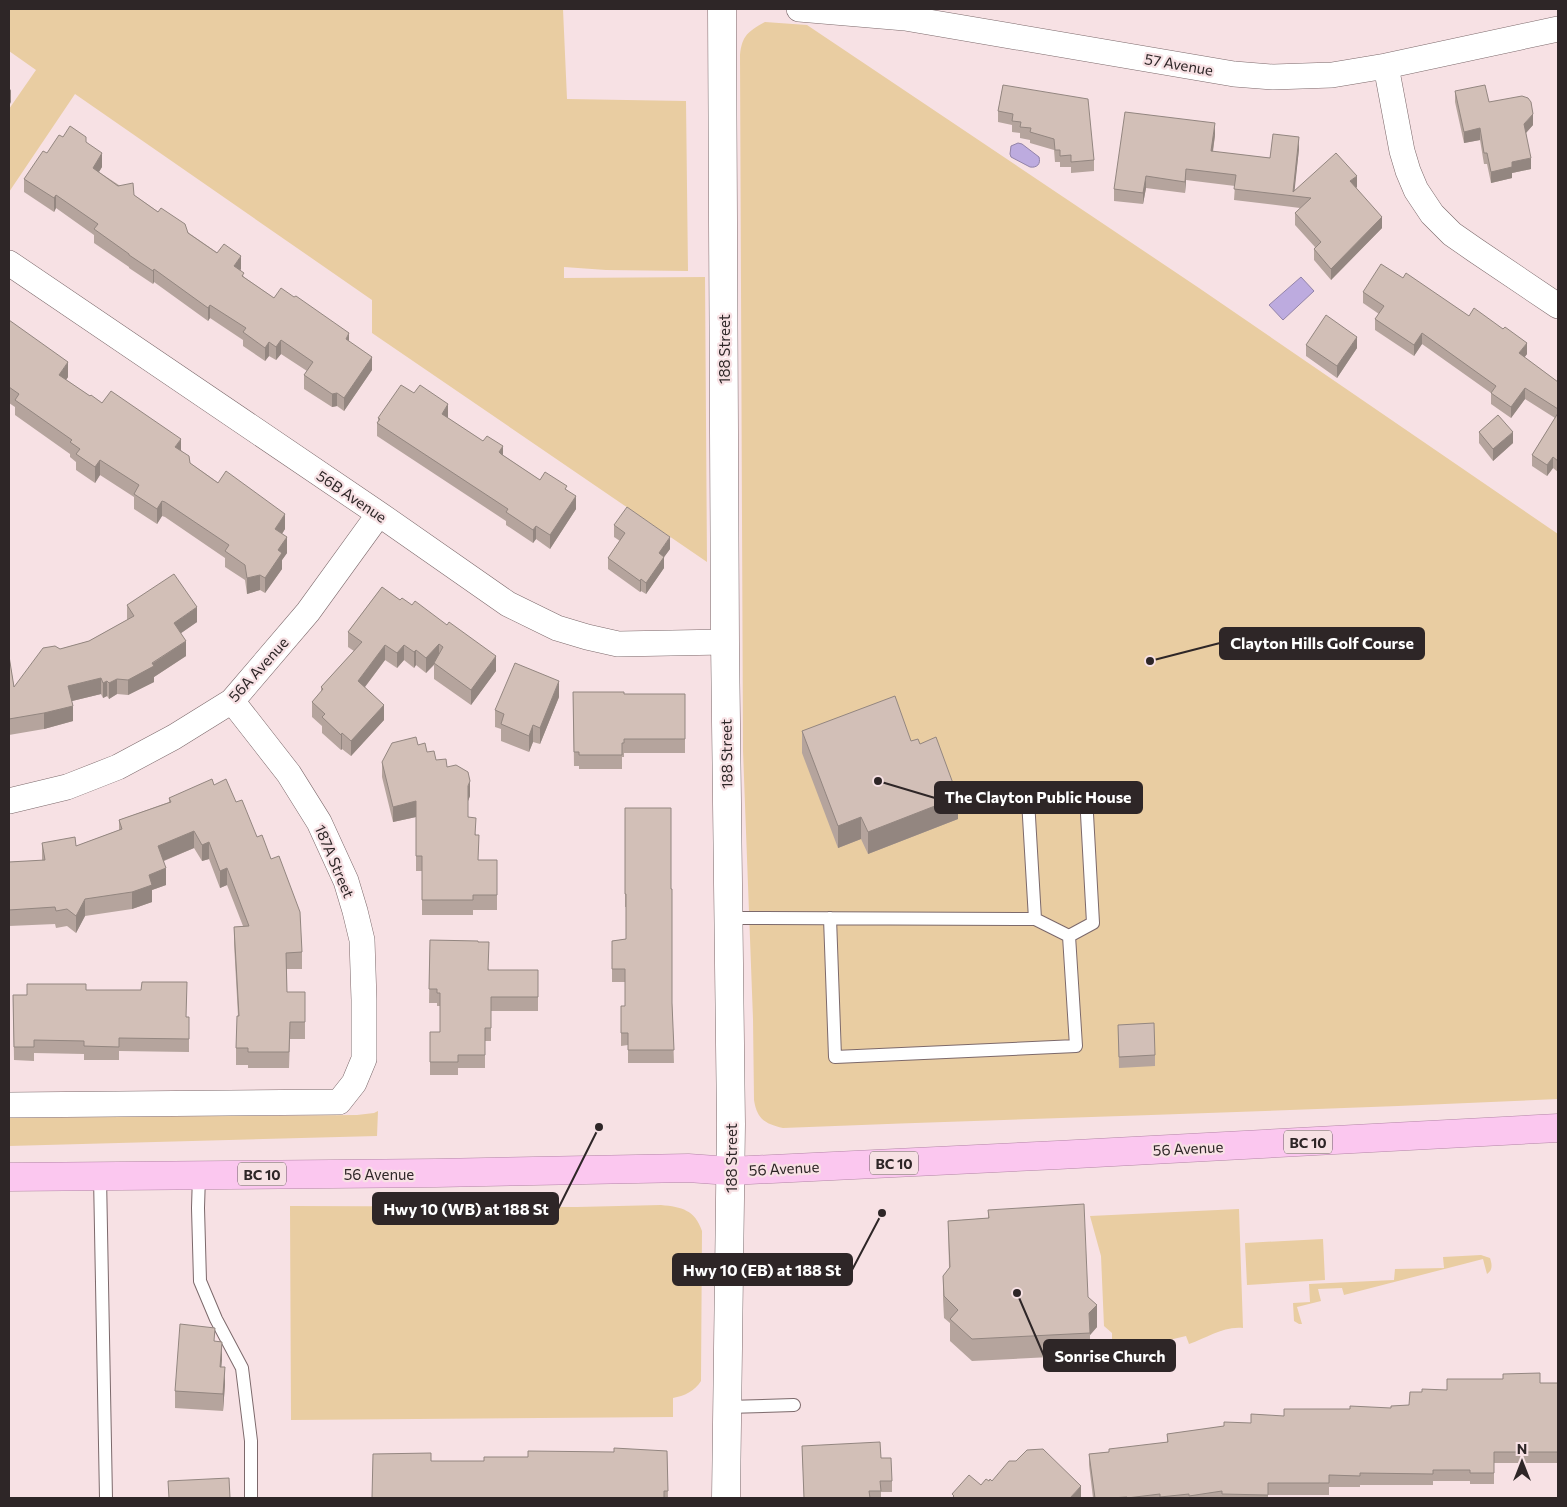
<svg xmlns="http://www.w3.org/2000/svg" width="1567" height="1507" viewBox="0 0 1567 1507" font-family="Commissioner,sans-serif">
  <rect width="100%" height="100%" fill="#f7e1e4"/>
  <path fill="#e9cda2" d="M9,9H563L567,99L686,101L688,271L606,270L564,267V278L705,277L707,562L372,333V300L75,94L9,192V109L36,70L9,51Z
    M765,22L807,25L1199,288L1558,534V1099C1300,1111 1041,1118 783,1128C765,1124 757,1119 754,1100L753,1019L743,751L740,55C742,35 749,31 765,22Z
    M378,1111L377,1136L9,1146V1118L357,1115L374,1113Z
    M661,1205C682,1207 695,1210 702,1231L701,1381C695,1391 684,1396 673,1398V1417L291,1420L290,1206L577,1207Z
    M1239,1209L1243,1328C1223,1326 1207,1338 1189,1344L1186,1336L1140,1347L1139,1343L1112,1349V1333L1104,1326L1101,1256L1090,1216Z
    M1323,1239L1325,1280L1247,1285L1245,1243Z
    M1481,1255L1490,1258C1492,1264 1493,1270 1487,1274L1483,1259L1344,1295L1342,1288L1318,1289L1321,1301L1297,1307L1302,1324H1299L1294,1321L1293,1303L1310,1302L1309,1284L1394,1280L1395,1269L1444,1268L1443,1257Z"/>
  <path fill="#bdabdf" stroke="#9283a8" d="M1018,143L1022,144L1039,157C1041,164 1037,168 1030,167L1011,157L1010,154L1011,146Z
    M1301,277L1314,291L1283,320L1269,305Z"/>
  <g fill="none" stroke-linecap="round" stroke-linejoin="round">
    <g stroke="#7c696b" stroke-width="14">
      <path id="service" d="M729,918L1035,919L1069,936L1076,1046L835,1057L830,918
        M1035,919L1028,800L1086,796L1093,923L1069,936
        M199,1175L198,1208L200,1281L216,1319L242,1368L251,1441V1498
        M100,1176L106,1498
        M727,1407L794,1405"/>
    </g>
    <g stroke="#7c696b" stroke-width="26">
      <path id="minor" d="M799,9L905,18L1234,74L1273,77L1332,75L1386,66L1558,29
        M1386,66L1402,151L1408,171L1416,190L1432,214L1452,234L1475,250L1558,306
        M9,263L379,514L508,604L557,628L587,637L618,644L725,642
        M9,801L67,787L118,767L174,737L232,701L308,612L379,514
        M9,1105L339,1102L354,1083L364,1059V1000L362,940L355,911L346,881L319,822L289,774L232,701"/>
    </g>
    <g stroke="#7c696b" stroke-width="29">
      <path id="tertiary" d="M722,9L725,642L731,1124L726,1498"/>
    </g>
    <g stroke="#b386a6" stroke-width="29">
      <path id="trunk" d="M9,1177L436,1173L688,1168L730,1171L1058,1155L1558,1128"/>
    </g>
    <use href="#service" stroke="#fff" stroke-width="12"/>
    <use href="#minor" stroke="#fff" stroke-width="25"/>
    <use href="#tertiary" stroke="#fff" stroke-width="28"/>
    <use href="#trunk" stroke="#fbc7ef" stroke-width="28"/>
  </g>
  <path fill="#b5a49d" d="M1003,85L1094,160V171L1071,173V167H1060V162H1055L1054,150L1030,143V140L1020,138V133L1012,132V125L998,122V111Z
    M1455,91L1489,102L1533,125L1526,133L1531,169L1512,173V178L1491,183L1487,164H1484L1480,140L1464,143L1455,102Z
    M1215,135L1213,152L1270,158L1299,149L1294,191L1357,187L1356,188L1382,228L1331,280L1314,260V249L1315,247L1295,225V213L1300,208L1234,200L1235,186L1186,180L1185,193L1146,188L1143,204L1114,201V189Z
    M63,137L86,142L102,167L99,172L134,195L241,269L240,270L244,277L274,298L349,342L372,370L344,411L337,406L332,407L304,389V375L307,371L281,354L276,360L269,356L265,361L243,346V340L210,318L208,321L154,282L153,284L129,268V267L94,243V235L56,208L54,212L24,192V179Z
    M1403,278L1527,354L1524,357L1558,382V472L1553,468L1547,476L1532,466V455L1555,418L1525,399L1511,418L1491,404V393L1422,344L1414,356L1375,330V319L1379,314L1363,303V292Z
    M9,320L68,377L66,380L90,396L102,403L181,450L190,463L285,529L282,534L287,553L282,560V569L265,593L260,590L247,594L245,580L225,567V558L165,517L162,516L157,524L134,509V497L100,475L95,483L76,470V462L70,457V454L15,415V407L9,403Z
    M1306,345L1357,348L1337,378L1306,356Z
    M378,418H448L540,480L567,490L576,509L550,549L536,539L533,543L506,525V521L377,436V423L378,421Z
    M1479,432L1513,443L1493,461L1479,443Z
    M614,525L670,549L664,557V568L646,594L641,591L640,592L608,569V558L620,541L614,537Z
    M382,587L496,671L471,705L434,679V665L426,673L416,665L414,668L404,660L397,668L385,660L365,687L384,720L351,756L342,749L341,750L322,733V726L312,717V702L321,692V687L354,651L348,647V632Z
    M127,605L197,622L181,633L186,656L154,677V682L128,695L117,694L109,699L107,696L103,698L101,694L72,701L73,721L44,729L9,735V656L14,687L60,649L89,641L127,620Z
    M573,692L624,694H685V753H624V757H622V769H579V766H574Z
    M559,697L540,744L533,742L529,752L501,741V729L495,727V710Z
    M802,731L911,741L920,744L958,819L868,854L861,839L838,848L802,753Z
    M418,745L436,760L447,767L470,796L468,801V817L476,835L478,860H497V910H473V915H422V871H416V817L393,822L382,777V762Z
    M214,785L236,802L302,952V969H287V992H305V1039H290L289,1068H248V1065H236V1048L238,1016L234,943V927L243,926L227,885L220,888L209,859L202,861L194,848L164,861L166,885L152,890V902L132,909L85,916L76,933L67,926L56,928L55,924L9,926V862L42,861V843L76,846L119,830V820L169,802V798Z
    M625,808L671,889L672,1003L674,1063H628V1045L621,1046V1006H625V982H612V941L626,939V907H625Z
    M430,940L478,942L489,970H538V1011H491V1041H485V1068H458V1075H430V1032H440V1006H437V1003H429Z
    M86,990L187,1017L189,1030V1052L119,1051V1060H84V1054L34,1053V1061L14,1060L13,995H27Z
    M1118,1025L1155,1055V1066L1119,1068Z
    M988,1210L1088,1297L1097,1327L1090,1335V1355L972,1361L950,1341V1323L944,1318L943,1298V1276L949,1268L948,1221L988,1218Z
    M215,1341L222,1359L221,1367L225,1384L223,1411L175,1408V1391Z
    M1540,1383H1558V1463H1494V1484H1470V1481H1433V1485H1360V1487H1329V1495H1268V1498H1093L1089,1465V1454L1109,1452L1167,1442V1434L1251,1423L1284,1416L1350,1409L1391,1408L1409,1405L1422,1392Z
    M802,1446L881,1458L892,1481V1492H881V1498H804Z
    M667,1451L668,1498H372L431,1461H484L528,1457L614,1452Z"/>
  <path fill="#938680" d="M11,89V102L9,106V92Z
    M1533,114V125L1524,135V124Z
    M1215,123V135L1211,163V151Z
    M1480,128V140L1464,143V132Z
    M1299,137V149L1294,196L1293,192Z
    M102,153V167L93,181V168Z
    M1531,158V169L1512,173V178L1491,183V172L1512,162Z
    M1186,169V180L1185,193V182Z
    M1146,176V188L1143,204V193Z
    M1357,176V187L1350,193V181Z
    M56,195V208L54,212V198Z
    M1382,217V228L1331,280V269Z
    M241,256V269L234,279V266Z
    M154,269V282L153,284V271Z
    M210,305V318L208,321V308Z
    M349,333V347L346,339Z
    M1422,333V344L1414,356V345Z
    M1357,337V348L1337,378V366Z
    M281,340V354L276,360V347Z
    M269,342V356L265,361V348Z
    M1527,343V354L1519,365V353Z
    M372,357V370L344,411V398Z
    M68,362V377L59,390V375Z
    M1525,388V399L1511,418V407Z
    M337,393V406L332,407V394Z
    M448,404V418L442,427V414Z
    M1513,432V443L1493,461V449Z
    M181,439V454L175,447Z
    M503,446V459L499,452Z
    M1553,457V468L1547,476V465Z
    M100,460V475L95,483V467Z
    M576,496V509L550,549V535Z
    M162,501V516L157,524V509Z
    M285,514V529L275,544V529Z
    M536,526V539L533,543V530Z
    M287,537V553L282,560V569L265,593V578L278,550Z
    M670,537V549L659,564V553Z
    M664,557V568L646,594V583Z
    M260,575V590L247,594V578Z
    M641,579V591L640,592V581Z
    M197,607V622L174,638V623Z
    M186,641V656L154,677V682L128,695V680Z
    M439,644V659L426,673V658Z
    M385,645V660L358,696V681Z
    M404,645V660L397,668V653Z
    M416,650V665L414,668V652Z
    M496,656V671L471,705V690Z
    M101,678V694L68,702V686Z
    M117,679V694L109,699V683Z
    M107,681V696L103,698V683Z
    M559,681V697L540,744V728Z
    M384,705V720L351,756V741Z
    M73,706V721L44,729V713Z
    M533,725V742L529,752V736Z
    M342,733V749L341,750V735Z
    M470,781V796L468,801V786Z
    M958,797V819L868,854V832Z
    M416,801V817L393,822V807Z
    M861,817V839L838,848V826Z
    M194,831V848L158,863V846Z
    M209,842V859L202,861V845Z
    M166,868V885L152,890V902L132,909V892L149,875Z
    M227,868V885L220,888V871Z
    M85,899V916L76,933V916Z
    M1097,1305V1327L1090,1335L1089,1313Z
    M222,1342V1359L220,1383V1367Z
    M225,1367V1384L223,1411V1394Z
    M1081,1486V1497L1080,1498H1070Z"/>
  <path fill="#d2bfb7" stroke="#938680" d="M1003,85L1088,99L1094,160L1071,162V155L1060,156V150H1055L1054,139L1030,132L1031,128L1020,127L1021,122L1012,121L1013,114L998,111Z
    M1485,85L1489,102L1522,96L1528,98L1531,102L1533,114L1524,124L1531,158L1512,162V167L1491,172L1487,153H1484L1480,128L1464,132L1455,91Z
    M1125,112L1215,123L1211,151L1270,158L1273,134L1299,137L1293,192L1336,153L1357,176L1350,181L1382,217L1331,269L1314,249L1321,242L1295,213L1311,198L1234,189L1236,175L1186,169L1185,182L1146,176L1143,193L1114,189Z
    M70,126L86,137V142L102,153L93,168L118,186L133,183L134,195L158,212L161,208L185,224L188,233L217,253L224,244L241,256L234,266L244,273L242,276L274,298L281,288L294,297L296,296L349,333L346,339L372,357L344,398L337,393L332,394L304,375L313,362L281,340L276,347L269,342L265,348L243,332L246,328L210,305L208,308L154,269L153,271L129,255V254L94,229L98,224L56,195L54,198L24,179L43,151L47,153L59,135L63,137Z
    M1381,264L1403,278L1406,273L1469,316L1474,308L1503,329L1505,327L1527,343L1519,353L1558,382V409L1525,388L1511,407L1491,393L1496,386L1422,333L1414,345L1375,319L1384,306L1363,292Z
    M1326,315L1357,337L1337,366L1306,345Z
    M9,320L68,362L59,375L90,396L91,395L102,403L111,391L181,439L175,447L189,456L190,463L218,483L226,471L285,514L275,529L287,537L278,550L282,553L265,578L260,575L247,578L245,565L225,551L229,545L165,502L162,501L157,509L134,494L139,485L100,460L95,467L76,454L80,449L70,442L72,440L15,400L19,394L9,387Z
    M401,385L414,393L420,385L448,404L442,414L483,441L487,436L503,446L499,452L501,454L540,480L545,472L567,486L565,489L576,496L550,535L536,526L533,530L506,512L508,509L377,423L380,419L378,418Z
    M1558,413V461L1553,457L1547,465L1532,455Z
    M1498,415L1513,432L1493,449L1479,432Z
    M627,507L670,537L659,553L664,557L646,583L641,579L640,581L608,558L625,533L614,525Z
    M174,574L197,607L174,623L186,641L152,663L154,666L128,680L117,679L109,683L107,681L103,683L101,678L68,686L73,706L44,713L9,719V656L14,687L43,648L55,646L60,649L89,641L134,616L127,605Z
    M382,587L400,600L402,598L412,605L415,601L447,625L449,622L496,656L471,690L434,663L443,647L439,644L426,658L416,650L414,652L404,645L397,653L385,645L358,681L384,705L351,741L342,733L341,735L322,717L325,714L312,702L323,689L321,687L362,642L348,632Z
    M515,663L559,681L540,728L533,725L529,736L501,724L504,714L495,710Z
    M573,692H624V694H685V739H624V743H622V755H579V752H574Z
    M895,696L911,741L918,739L920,744L936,737L958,797L868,832L861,817L838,826L802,731Z
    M416,737L418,745L425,743L427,752L434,751L436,760L446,759L447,767L456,765L468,772L470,781L468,786V817L476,818L475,835H479L478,860H497V895H473V900H422V856H416V801L393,807L382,762L392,743Z
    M212,779L214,785L226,779L236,802L242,800L257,837L262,835L271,859L279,856L300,912L302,952L286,953L287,992H305V1022H290L289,1052H248V1048H236L237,1016H239L234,927L249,926L227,868L220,871L209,842L202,845L194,831L158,846L166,868L149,875L152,885L132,892L85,899L76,916L67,909L56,911L55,907L9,910V862L45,860L42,843L75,837L76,846L122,829L119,820L171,802L169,798Z
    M625,808H671V889H672V1003L674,1050H628V1033H621V1006H625V969H612V941L626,939V894H625Z
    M430,940L478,941V942H489L488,970H538V997H491V1028H485V1055H458V1062H430V1032H440V993H437V989H429Z
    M142,982H187L186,1017H189V1039L119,1038V1047L84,1046V1041L34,1040V1047H14L13,995H27V984H86V990H141Z
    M1154,1023L1155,1055L1119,1057L1118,1025Z
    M1084,1204L1088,1297L1097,1305L1089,1313L1090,1333L972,1339L950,1319L958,1310L944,1296L943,1276L950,1267L948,1221L989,1218L988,1210Z
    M180,1324L215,1328L214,1341L222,1342L220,1367H225L223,1394L175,1391Z
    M1540,1373V1383H1558V1452H1494V1473H1470V1470H1433V1474L1360,1473V1476L1329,1475V1483H1268V1495L1222,1494V1491L1189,1496V1494L1160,1497V1494L1127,1498V1497L1110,1498H1095L1089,1454L1109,1452V1449L1168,1442L1167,1434L1224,1426V1422L1251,1423V1414L1284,1416V1409H1350V1406L1391,1408V1406L1409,1405L1410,1392H1422V1389L1447,1390V1379H1503V1374Z
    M880,1442L881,1458H891L892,1481H880L881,1491H869L870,1498H804L802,1446Z
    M614,1448L667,1451L668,1491H664V1498H372L373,1454L431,1453V1461H484V1457H528V1451L614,1452Z
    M1043,1449L1081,1486L1070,1498H952L954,1496L952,1494L969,1475L981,1485L986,1479L989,1481L990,1479L992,1481L1009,1461H1016L1027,1450Z
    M229,1478L230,1498H169L168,1481Z"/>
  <g text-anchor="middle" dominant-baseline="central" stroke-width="4.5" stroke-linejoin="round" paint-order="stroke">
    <g fill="#f7e1e4" stroke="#6a5e60" stroke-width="1">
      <rect x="1284" y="1130.5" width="48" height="23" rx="4"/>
      <rect x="870" y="1151.5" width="48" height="23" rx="4"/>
      <rect x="238" y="1162.5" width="48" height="23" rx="4"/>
    </g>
    <g font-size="14" font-weight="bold" fill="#2e2627">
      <text x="1308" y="1142">BC 10</text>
      <text x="894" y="1163">BC 10</text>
      <text x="262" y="1174">BC 10</text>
    </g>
    <g font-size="15" fill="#2e2627" stroke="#f7e1e4">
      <text transform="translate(1179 64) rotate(10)">57 Avenue</text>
      <text transform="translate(724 349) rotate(-90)">188 Street</text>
      <text transform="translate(352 496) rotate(34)">56B Avenue</text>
      <text transform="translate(258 669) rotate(-48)">56A Avenue</text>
      <text transform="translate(726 754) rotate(-91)">188 Street</text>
      <text transform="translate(335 861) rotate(67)">187A Street</text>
      <text transform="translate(1188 1148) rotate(-3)">56 Avenue</text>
      <text transform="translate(731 1158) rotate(-90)">188 Street</text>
      <text transform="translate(784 1168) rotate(-3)">56 Avenue</text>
      <text x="379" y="1174">56 Avenue</text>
    </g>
  </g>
  <path fill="none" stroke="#2e2627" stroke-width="2" d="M1150 661L1220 643M878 781L935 798M599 1127L558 1209M882 1213L852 1270M1017 1293L1044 1356"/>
  <g fill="#2e2627" stroke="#f7e1e4" stroke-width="2">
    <circle cx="1150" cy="661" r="5"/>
    <circle cx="878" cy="781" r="5"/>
    <circle cx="599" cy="1127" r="5"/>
    <circle cx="882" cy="1213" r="5"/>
    <circle cx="1017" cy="1293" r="5"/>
  </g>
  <g fill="#2e2627" stroke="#2e2627" stroke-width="2">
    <rect x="1220" y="628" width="204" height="31" rx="5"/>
    <rect x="935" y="782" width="207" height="31" rx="5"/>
    <rect x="373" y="1193" width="185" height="31" rx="5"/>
    <rect x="673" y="1254" width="179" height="31" rx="5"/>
    <rect x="1044" y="1340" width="131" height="31" rx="5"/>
  </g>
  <g font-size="16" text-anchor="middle" font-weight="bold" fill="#fff">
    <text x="1322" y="649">Clayton Hills Golf Course</text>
    <text x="1038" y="803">The Clayton Public House</text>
    <text x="466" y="1215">Hwy 10 (WB) at 188 St</text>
    <text x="762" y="1276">Hwy 10 (EB) at 188 St</text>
    <text x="1110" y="1362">Sonrise Church</text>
  </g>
  <rect width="1567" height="1507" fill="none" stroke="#2e2627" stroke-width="20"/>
  <g transform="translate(1522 1462)" stroke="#f7e1e4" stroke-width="4" paint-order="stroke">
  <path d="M0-4L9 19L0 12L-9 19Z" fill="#2e2627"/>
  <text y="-8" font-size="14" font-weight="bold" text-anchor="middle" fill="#2e2627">N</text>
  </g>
</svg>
